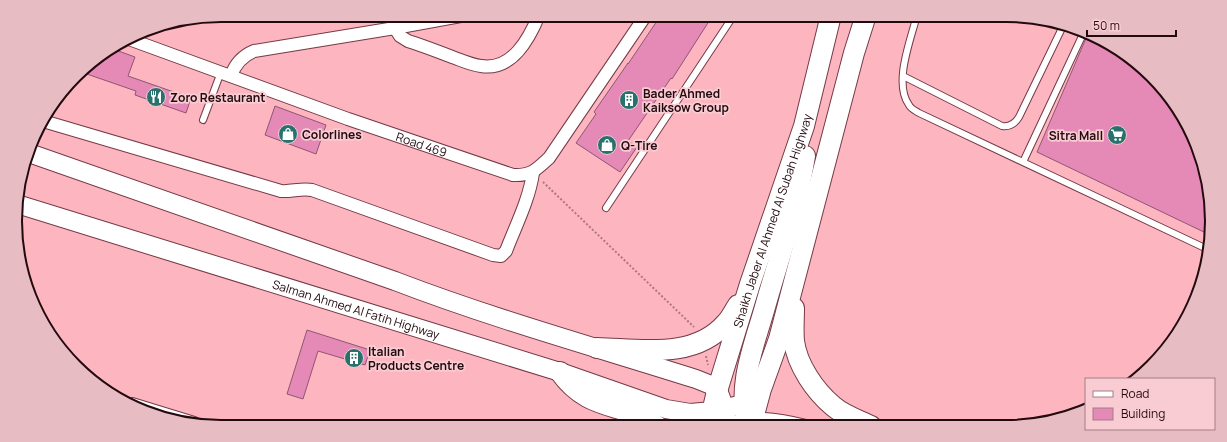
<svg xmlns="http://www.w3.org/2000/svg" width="1227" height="442" viewBox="0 0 1227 442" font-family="Manrope,sans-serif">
  <rect width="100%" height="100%" fill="#fdb6c0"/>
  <path fill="#e589b7" stroke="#8f5672" d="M661,15H713L672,79L671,78L628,141L637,147L620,172L576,143L596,114L594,112L628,63V64Z
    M1087,36L1131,57L1184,118L1210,194L1208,234L1037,152Z
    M113,49L135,57L128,76L191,98L186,113L135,95L136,91L81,72L85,66Z
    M275,106L326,125L316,154L265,135Z
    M307,330L370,350L365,365L318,351L303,399L287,394Z"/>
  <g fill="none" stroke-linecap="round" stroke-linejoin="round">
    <g stroke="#753a45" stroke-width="8">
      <path id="lane" d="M917,15C911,39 893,83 909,105C911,109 916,111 919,113L1207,249
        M903,76L1002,126C1010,127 1015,124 1019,117L1064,24
        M203,120L221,72
        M1023,162L1083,34
        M606,208L734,15"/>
    </g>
    <g stroke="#753a45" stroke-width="14">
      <g id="street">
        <path d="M395,28L400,36L408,41C424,46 439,52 455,58C463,61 472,65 481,66C512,71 529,39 539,15"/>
        <path id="s1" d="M129,39L348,119L513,175C531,176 536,170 549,158L646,15"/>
        <path d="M231,76C235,64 242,56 254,51L395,28L466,15"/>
        <path d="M43,121L281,191C291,192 301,188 312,190L493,255L501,256L506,251C516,225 529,200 533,173"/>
        <path d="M132,404L194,423"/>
        <path d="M722,426C748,414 779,419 806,426"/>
      </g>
    </g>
    <g stroke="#753a45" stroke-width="20">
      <g id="secondary">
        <path d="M29,153L395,281C494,319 595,347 696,379L711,385L717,391"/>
        <path id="s2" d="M17,204L560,372L666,409L690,413L713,411L739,405L749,400L756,394"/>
      </g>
    </g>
    <g stroke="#753a45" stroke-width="22">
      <g id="primary">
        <path d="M794,308C794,319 793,330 794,341C797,365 815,391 833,406C843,415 858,420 871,426"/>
        <path d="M597,348C640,349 694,360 726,323C731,318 734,311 738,305"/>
        <path d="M560,372C589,413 623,401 657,426"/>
        <path d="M718,393L724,409L726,426"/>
        <path id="s3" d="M709,426L717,391L750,284L804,126L831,15"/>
        <path d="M748,426C737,385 754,346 765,307C779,257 797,207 805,156"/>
        <path d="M751,426L761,389L779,339L854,53L866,15"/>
      </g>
    </g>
    <path stroke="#ad777f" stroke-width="2" stroke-dasharray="2 2" stroke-linecap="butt" d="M543,182L694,327
      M706,356L708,365"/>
    <use href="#lane" stroke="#fff" stroke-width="6"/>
    <use href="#street" stroke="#fff" stroke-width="12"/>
    <use href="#secondary" stroke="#fff" stroke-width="18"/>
    <use href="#primary" stroke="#fff" stroke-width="20"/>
  </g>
  <defs>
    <g id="restaurant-disc" transform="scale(1)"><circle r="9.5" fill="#28726d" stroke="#f8ccd2"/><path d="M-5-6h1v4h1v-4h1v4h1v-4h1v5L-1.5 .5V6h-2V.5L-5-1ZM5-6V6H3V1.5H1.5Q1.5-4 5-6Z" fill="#fff"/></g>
    <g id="building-disc" transform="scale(1)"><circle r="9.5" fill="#28726d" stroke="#f8ccd2"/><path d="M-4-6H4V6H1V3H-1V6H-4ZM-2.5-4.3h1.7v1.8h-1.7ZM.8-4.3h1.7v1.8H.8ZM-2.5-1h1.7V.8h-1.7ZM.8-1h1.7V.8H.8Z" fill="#fff"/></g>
    <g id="shop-disc" transform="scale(1)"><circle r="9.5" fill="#28726d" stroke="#f8ccd2"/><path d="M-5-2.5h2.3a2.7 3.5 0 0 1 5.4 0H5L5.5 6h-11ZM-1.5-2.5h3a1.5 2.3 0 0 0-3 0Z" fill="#fff"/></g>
    <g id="supermarket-disc" transform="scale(1)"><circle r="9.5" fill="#28726d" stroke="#f8ccd2"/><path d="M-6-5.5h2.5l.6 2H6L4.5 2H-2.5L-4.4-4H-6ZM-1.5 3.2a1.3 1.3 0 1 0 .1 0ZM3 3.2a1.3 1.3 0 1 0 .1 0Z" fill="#fff"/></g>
  </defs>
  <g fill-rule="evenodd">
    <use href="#restaurant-disc" x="156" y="97"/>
    <use href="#building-disc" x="629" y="100"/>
    <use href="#shop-disc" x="288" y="134"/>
    <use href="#supermarket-disc" x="1117" y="135"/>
    <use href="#shop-disc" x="607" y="145"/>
    <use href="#building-disc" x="354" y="358"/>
  </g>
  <g text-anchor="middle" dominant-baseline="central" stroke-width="3.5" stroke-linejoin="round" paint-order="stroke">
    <g font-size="12" font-weight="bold" fill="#230a0f" stroke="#f8ccd2" text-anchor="start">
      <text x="643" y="93">Bader Ahmed<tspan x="643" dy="14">Kaiksow Group</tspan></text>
      <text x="170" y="97">Zoro Restaurant</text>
      <text x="302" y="134">Colorlines</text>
      <text x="1103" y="135" text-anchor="end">Sitra Mall</text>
      <text x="621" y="145">Q-Tire</text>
      <text x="368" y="351">Italian<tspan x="368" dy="14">Products Centre</tspan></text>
    </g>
    <g font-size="12" fill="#230a0f" stroke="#f8ccd2">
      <text stroke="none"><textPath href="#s1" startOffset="311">Road 469</textPath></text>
      <text stroke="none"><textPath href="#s3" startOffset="215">Shaikh Jaber Al Ahmed Al Subah Highway</textPath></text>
      <text stroke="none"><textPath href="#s2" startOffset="355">Salman Ahmed Al Fatih Highway</textPath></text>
    </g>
  </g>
  <path d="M0 0H1227V442H0ZM221 22H1006A199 199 0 0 1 1205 221V221A199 199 0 0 1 1006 420H221A199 199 0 0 1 22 221V221A199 199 0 0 1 221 22Z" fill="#e7bcc2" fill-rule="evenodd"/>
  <path fill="none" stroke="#230a0f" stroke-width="2" d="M221 22H1006A199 199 0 0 1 1205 221V221A199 199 0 0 1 1006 420H221A199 199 0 0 1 22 221V221A199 199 0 0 1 221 22Z"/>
  <rect x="1085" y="378" width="130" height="52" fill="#f8ccd2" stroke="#a37e84"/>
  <rect x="1093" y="391" width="20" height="6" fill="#ffffff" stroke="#a37e84"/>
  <text x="1121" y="398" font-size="12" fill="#230a0f">Road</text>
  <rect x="1093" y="408" width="20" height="12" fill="#e589b7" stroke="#a37e84"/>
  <text x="1121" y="418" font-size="12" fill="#230a0f">Building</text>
  <path d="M1087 30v6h89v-6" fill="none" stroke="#230a0f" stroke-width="2"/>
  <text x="1093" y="30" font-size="12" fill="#230a0f" stroke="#f8ccd2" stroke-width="3" paint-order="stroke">50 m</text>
</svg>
